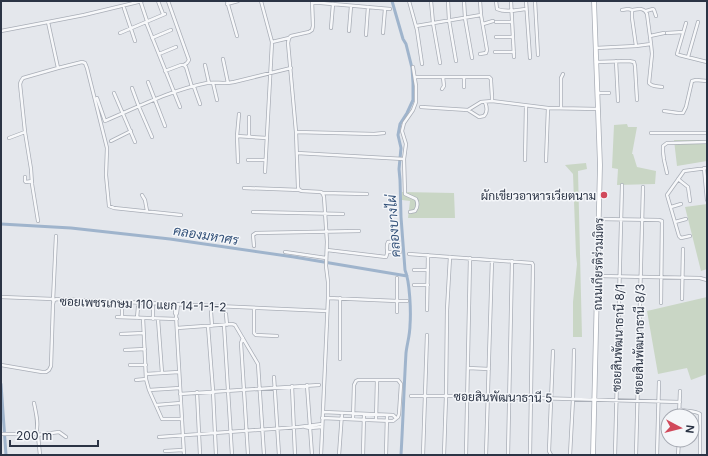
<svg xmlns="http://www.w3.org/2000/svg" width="708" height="456" viewBox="0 0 708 456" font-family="Inter,Sarabun,sans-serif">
  <rect width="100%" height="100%" fill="#e4e7ec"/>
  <path fill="#c9d6c5" d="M627,124L628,127H637L632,154H633L637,167L656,171L655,184L617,185L618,169L612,168L614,125Z
    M674,140H707V161L677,166Z
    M586,163L587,169L578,171L582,337H573V302L577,264L576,255L573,174L565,165Z
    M402,192L454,193L455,218H408L410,201L402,200Z
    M707,204V269L701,271L685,207Z
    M707,297V374L691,380L687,368L658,374L647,311Z"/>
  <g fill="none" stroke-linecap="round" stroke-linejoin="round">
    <path stroke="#9fb4cc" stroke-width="3" d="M392,1L403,39L406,44L412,68L413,83V100L407,113L400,124L398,135L401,148L399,169L400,180L401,217L405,270C410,282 411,312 410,325C410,335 407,344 406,353C404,387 403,421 401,455
      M1,224L71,228L170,239L294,257L407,276
      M1,384L6,455"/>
    <g stroke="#a9aeb7" stroke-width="4">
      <path id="street" d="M158,1L163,14
        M168,1L189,60L187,63L184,65
        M227,1L237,36
        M261,1L272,42L289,38
        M312,1L313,26L312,30L309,32L291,36L289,38L288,43L296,132L298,187L299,190L302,191L321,192L323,194L324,197L327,242L326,266L328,282V298L321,455
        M409,1L417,30L422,64
        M431,1L433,23L440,63
        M448,1L449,20L456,61
        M464,1L465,18L472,58
        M480,1L481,15
        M496,1L497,9C506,13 517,10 526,9
        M511,1L514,57
        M526,1L530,58
        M535,1L538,55
        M141,3L147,21
        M312,3H321L390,9
        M227,4L238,1
        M124,8L135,41
        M622,10L628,9L632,10
        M646,11L653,9L654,10L656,16
        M48,22L84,15L142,1
        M146,22L180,107
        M496,22H512
        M686,23L677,54L679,55L707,62
        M483,24L493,21
        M416,26L481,15L487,50L486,53L480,54
        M331,28L333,4
        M1,31L48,22L58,68L82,62L85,63L87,68L107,148L106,175L109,206L114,208L181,215
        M349,31L351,6
        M120,33L165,14
        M383,33L385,9
        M667,33L683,32
        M366,35L368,7
        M650,36L664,33
        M496,37H513
        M152,38L171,30
        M636,46L632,18V10C638,9 644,7 647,14L651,44
        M596,48L636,46L651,44L652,54L649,83C652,87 658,86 662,87
        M495,52H514
        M159,54L176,47
        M688,57L698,22
        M223,59L228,83
        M616,61L618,101
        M596,62L629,61L634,62L635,66L637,100
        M205,65L209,83
        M165,71L181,65H184L186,67L192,87
        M415,77H489L491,79V81L492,97V101L548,108
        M464,77V87
        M148,82L165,126
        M213,83L217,100
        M194,87L200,104
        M132,88L139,107L152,137
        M442,89L444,86L443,77
        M114,93L135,142
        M598,93H609
        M97,98L105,121C138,107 171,90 207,83C216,82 225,84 234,82L291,68
        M421,107L468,110L481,102L492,101
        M561,108V78L563,74
        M468,110L479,117L484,116C488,112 487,107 485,102
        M664,111L678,113H683L686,107L692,81L696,80L707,81
        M249,117V137
        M296,132L374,134L384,133
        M651,133H707
        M237,136L267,138
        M9,138L25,132
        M111,141L131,131
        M297,153L404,159
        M248,160H265
        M525,160L526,106
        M546,161L548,108L598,109
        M238,162L237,136L239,114
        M704,168L707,200
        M265,172L272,42
        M667,173L664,160L663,152V146L667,143H670L707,142
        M25,177V181L26,182L32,181
        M678,179L688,187L690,201
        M244,188L300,190
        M323,193L367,194
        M142,195L145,200L147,211
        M671,207L681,204
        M253,212L343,214
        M410,212L415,211C418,207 418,203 416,199L405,194L404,159L406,144L402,131L404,123L413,110L416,102V86L413,67
        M599,219L659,220L662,221L661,303
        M38,221L32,184L31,169L25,132L20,84L21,81L23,78L58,68
        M675,222L686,219
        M690,236L681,238L679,236L667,195L684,171L707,168
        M254,246L253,235L256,233L359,231
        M327,250L386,257C389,252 385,247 388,242L398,241
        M285,252L326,258
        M387,252H400
        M409,254L532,263L533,265L530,455
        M414,270H428
        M598,276L700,278L707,280
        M414,285H428
        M1,297L53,299
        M328,298L397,301V278
        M340,298V359
        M682,299L683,249
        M53,301L56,236
        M175,304V313L176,315L184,455
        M254,308V333L256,335L277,336
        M427,310L428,255
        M211,312L212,326
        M397,312V301H407
        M226,314L227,325
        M176,315L177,313L178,304
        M117,317L177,319
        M122,317V306
        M137,318L138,307
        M143,318L146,379L149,390L162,419H182
        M153,319V307
        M158,319L162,373
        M224,325L232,455
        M208,326L213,391L216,455
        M177,328L232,324L235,325L258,364L264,455
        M121,334L144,333
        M243,338L241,343L248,455
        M125,350L145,349
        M1,365L42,372H46L49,370L51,366L53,304L54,300L57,299L327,311
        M130,365H146
        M468,368L489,369
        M146,374L179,372
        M274,377L279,455
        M136,380L146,379
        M307,385L312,455
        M292,386L295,455
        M149,390L180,388
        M197,392L200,455
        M180,394L319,385
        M411,396H467L680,402
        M34,403C36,413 39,424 36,434
        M156,405L181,403
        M679,409C686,412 694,410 700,414V455
        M323,412L393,415L396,418
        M679,416L680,391
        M322,418L393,421L398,417L399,414L401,384L398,380H358L356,381L354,385L353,419
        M376,420L377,380
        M305,427L310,428L322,427
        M1,434H36L38,436L40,455
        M37,435L59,432L66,437
        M159,437L299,427L322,424
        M165,451L183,450
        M339,455L342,413
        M363,455L364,414
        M386,455L387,415
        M423,455L427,335
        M444,455L446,396L447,310L450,257
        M466,455L470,258
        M486,455L492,260
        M508,455L512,261
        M551,455L549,451L553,351
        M570,455L573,399L574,350
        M615,455L622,185
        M636,455L643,187
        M657,455L659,382
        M678,455L679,440"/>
    </g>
    <g stroke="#a9aeb7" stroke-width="5.5">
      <path id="secondary" d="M593,455L600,165L594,1"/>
    </g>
    <use href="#street" stroke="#f7f8fa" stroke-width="2.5"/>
    <use href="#secondary" stroke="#fff" stroke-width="4"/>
  </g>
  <circle fill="#d1495b" stroke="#f4f6f9" stroke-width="1.5" cx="604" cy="195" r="4"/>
  <g text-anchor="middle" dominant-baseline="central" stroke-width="3" stroke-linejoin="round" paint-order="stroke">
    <g font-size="12" fill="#2b3445" stroke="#f4f6f9" text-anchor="end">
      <text x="596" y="195">ผักเขียวอาหารเวียตนาม</text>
    </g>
    <g font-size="12" fill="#2b3445" stroke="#f4f6f9">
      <text transform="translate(598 264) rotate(-89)">ถนนเกียรติร่วมมิตร</text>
      <text transform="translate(143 304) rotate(2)">ซอยเพชรเกษม 110 แยก 14-1-1-2</text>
      <text transform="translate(618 338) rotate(-88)">ซอยสินพัฒนาธานี 8/1</text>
      <text transform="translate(639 339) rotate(-89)">ซอยสินพัฒนาธานี 8/3</text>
      <text transform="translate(503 397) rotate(1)">ซอยสินพัฒนาธานี 5</text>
    </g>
    <g font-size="13" font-style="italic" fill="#34527a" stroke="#f4f6f9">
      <text transform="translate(393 226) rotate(-94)">คลองบางไผ่</text>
      <text transform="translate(206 235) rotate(9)">คลองมหาศร</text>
    </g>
  </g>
  <rect width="708" height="456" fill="none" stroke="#2b3445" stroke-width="4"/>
  <g transform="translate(680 428) rotate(97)"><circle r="19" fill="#f4f6f9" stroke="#a4a8b1"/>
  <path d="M0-3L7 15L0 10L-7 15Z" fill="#d1495b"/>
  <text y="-6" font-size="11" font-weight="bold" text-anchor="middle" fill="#2b3445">N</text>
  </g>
  <path d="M10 440v6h88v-6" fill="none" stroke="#2b3445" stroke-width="2"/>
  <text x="16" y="440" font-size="12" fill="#2b3445" stroke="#f4f6f9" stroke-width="3" paint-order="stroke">200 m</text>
</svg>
